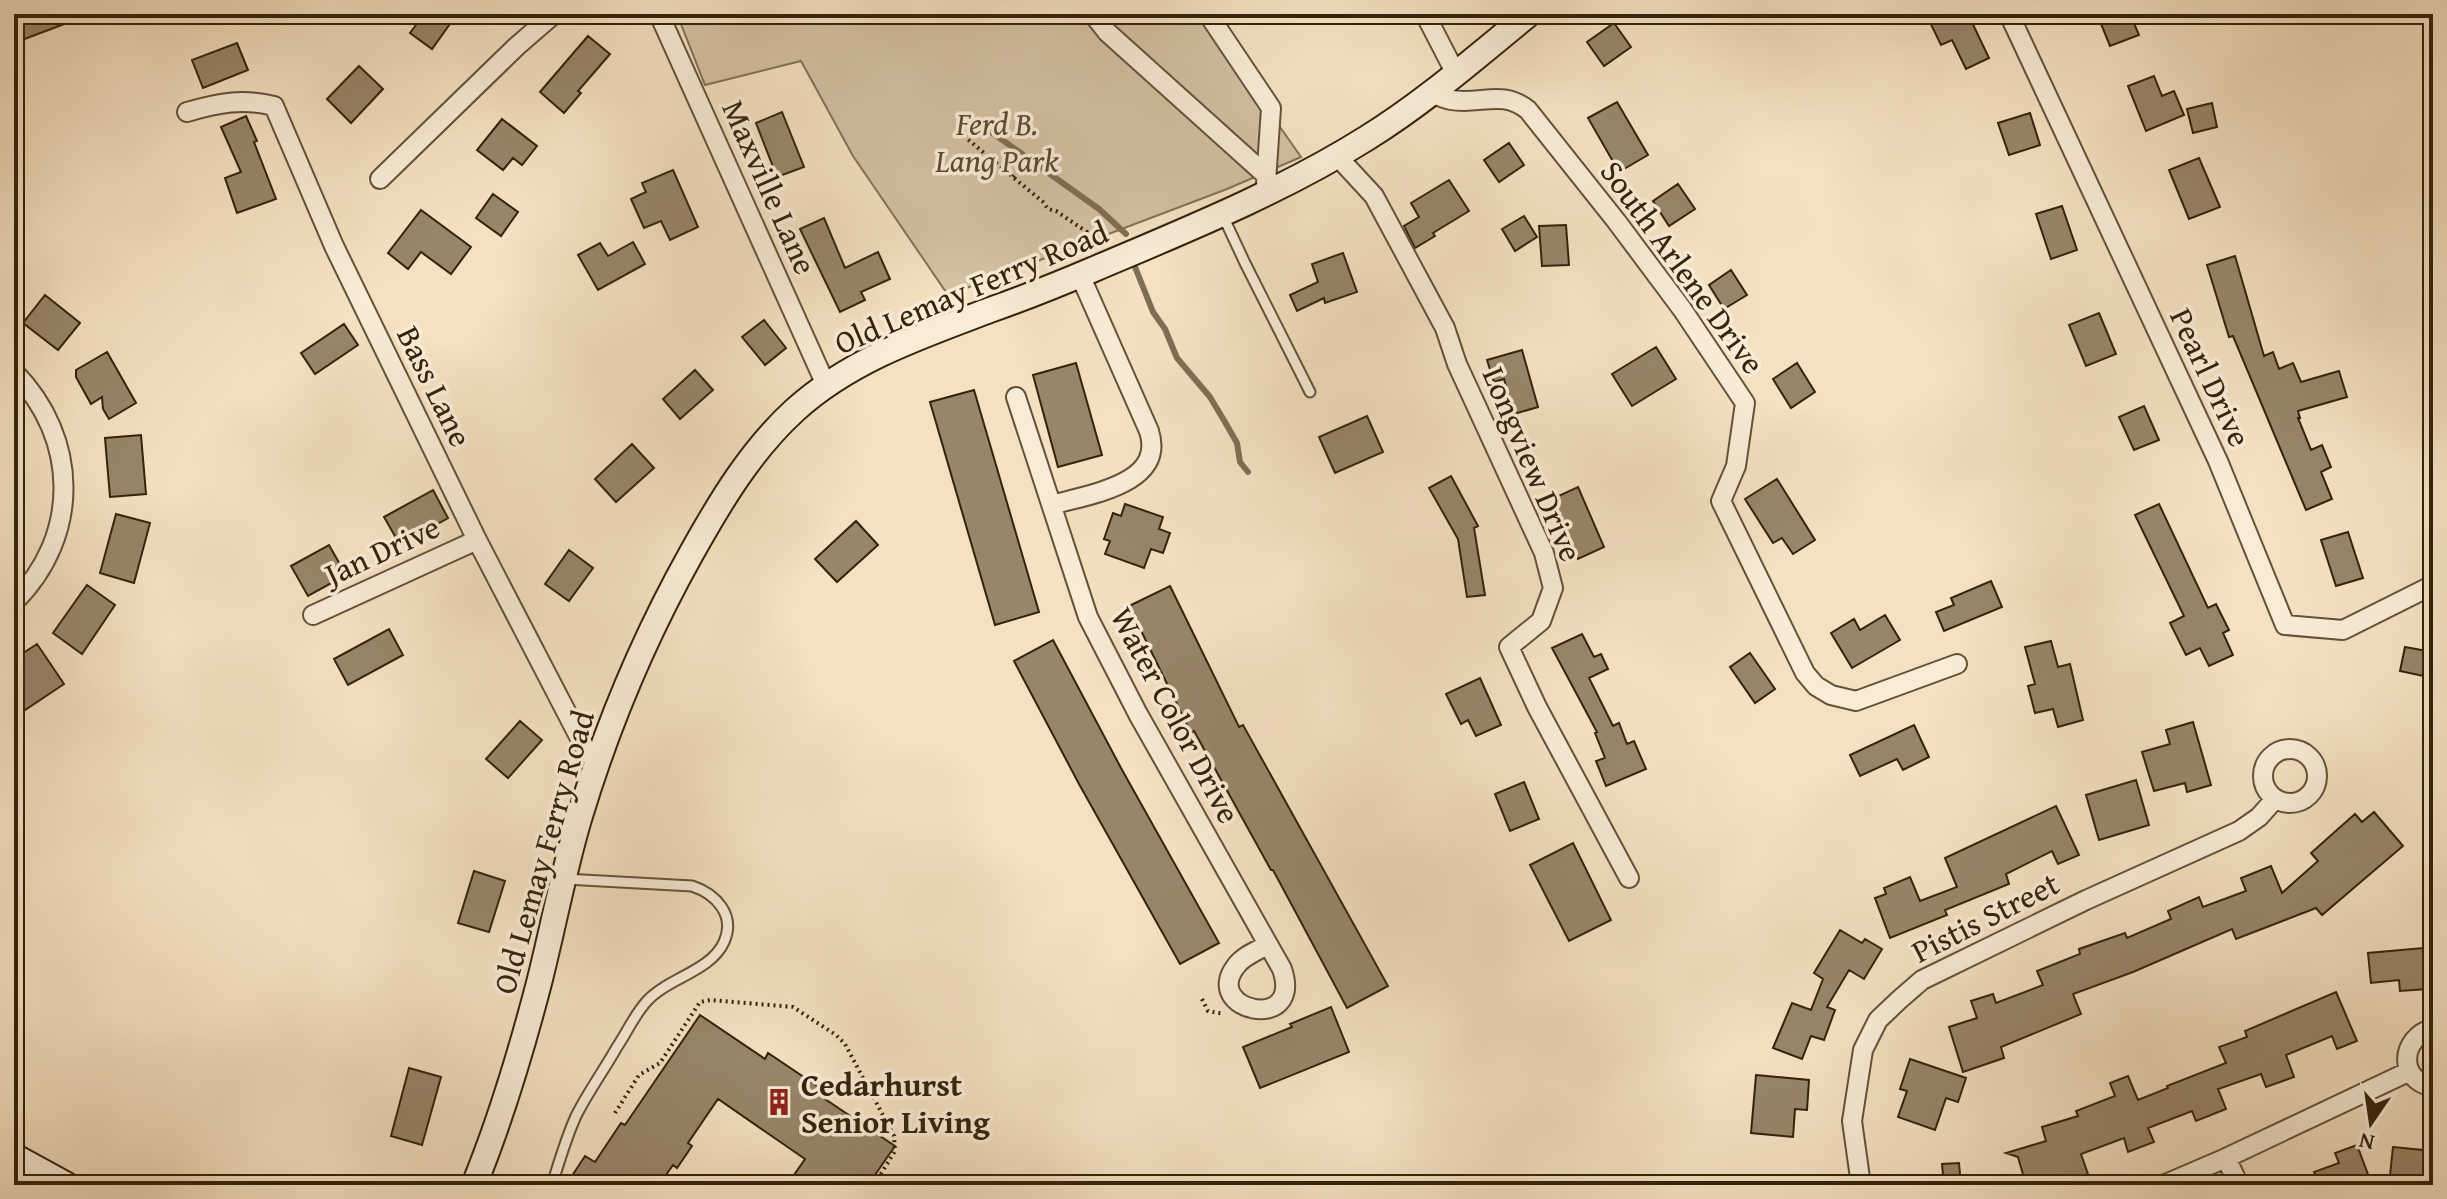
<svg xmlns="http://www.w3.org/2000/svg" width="2447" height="1199" viewBox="0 0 2447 1199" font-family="'Gentium Book Plus',serif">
  <rect width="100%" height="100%" fill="#f4e1c1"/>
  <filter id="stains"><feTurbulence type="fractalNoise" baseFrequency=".0025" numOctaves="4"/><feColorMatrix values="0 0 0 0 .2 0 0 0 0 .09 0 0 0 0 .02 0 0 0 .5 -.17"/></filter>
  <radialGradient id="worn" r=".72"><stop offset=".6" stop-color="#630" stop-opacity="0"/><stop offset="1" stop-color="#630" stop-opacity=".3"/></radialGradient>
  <path fill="#d3c1a2" stroke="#837256" stroke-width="2" d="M677,14H1201L1301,157L1227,189L948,295L853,156L801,61L705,85Z"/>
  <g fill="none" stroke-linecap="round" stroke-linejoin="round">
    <path stroke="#7f6e53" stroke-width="6" d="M987,129L1099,209L1126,234
      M1135,267L1153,312L1165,329L1177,358L1210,397L1225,422L1237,443L1240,462L1248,472"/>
  </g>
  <path fill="#978669" stroke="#33230a" stroke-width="2" d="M14,14H88V15L14,43Z
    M424,14H457L432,49L410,33Z
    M1926,14H1968L1989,58L1966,69L1952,40L1941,45Z
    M2097,14H2130L2139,35L2110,46Z
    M1614,23L1631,47L1604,66L1587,42Z
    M588,36L610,54L578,91L581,93L564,113L540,92Z
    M237,43L248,70L203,88L192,60Z
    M359,66L383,89L351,123L327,99Z
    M2154,76L2162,96L2174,91L2184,115L2146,131L2128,86Z
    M1617,102L1648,155L1619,172L1588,118Z
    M2212,103L2217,127L2193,133L2187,109Z
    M782,112L804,167L777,177L756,123Z
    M2030,113L2040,145L2009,155L1998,123Z
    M246,116L257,141L254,142L276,199L237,213L225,178L241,172L221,127Z
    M502,119L537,146L522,165L513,158L503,170L477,150Z
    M1509,143L1524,165L1499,182L1484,160Z
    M2199,158L2220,207L2189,219L2169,170Z
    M673,170L698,227L670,240L661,221L644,228L631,199L646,192L642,183Z
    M1449,180L1469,211L1433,233L1435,236L1415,248L1404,226L1419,217L1411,203Z
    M1678,184L1695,209L1669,226L1653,201Z
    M493,194L518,212L501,236L476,218Z
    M2062,206L2077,250L2051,259L2036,214Z
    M421,210L471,247L451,274L421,252L408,269L388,253Z
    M1524,216L1537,237L1515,251L1502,229Z
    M824,218L845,268L878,252L890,279L861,292L865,300L840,312L800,229Z
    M1566,225L1569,265L1542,266L1539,226Z
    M633,242L645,264L598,290L578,255L600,243L608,256Z
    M1343,253L1357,292L1325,303L1324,298L1297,311L1290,295L1318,282L1312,264Z
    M2235,256L2264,356L2273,352L2279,369L2293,363L2301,382L2339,371L2347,397L2298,411L2300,418H2298L2311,450L2322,445L2331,467L2321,472L2332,499L2306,510L2233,336L2229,337L2207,265Z
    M1731,270L1747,295L1724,309L1709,285Z
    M45,295L80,323L58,350L23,323Z
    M2099,313L2116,354L2086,366L2069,325Z
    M764,320L786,348L765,365L742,337Z
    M344,324L358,345L315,374L301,353Z
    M1656,347L1676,379L1632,406L1612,374Z
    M1522,350L1538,407L1514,414L1504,379L1494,382L1487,360Z
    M107,352L136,403L109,419L103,409L102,397L91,404L76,377V370Z
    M1076,363L1102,455L1058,467L1033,375Z
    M1797,363L1815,392L1791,408L1773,379Z
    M695,370L713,390L680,419L663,399Z
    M974,390L1039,612L995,625L930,402Z
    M2144,406L2159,440L2134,450L2119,417Z
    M1367,416L1383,452L1335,473L1319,437Z
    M141,435L146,494L110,497L105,438Z
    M632,444L654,468L616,502L595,479Z
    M1451,476L1478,526L1474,528L1485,595L1467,597L1458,539L1429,488Z
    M1777,479L1815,540L1793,554L1782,538L1773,543L1745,499Z
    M1578,487L1604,547L1578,559L1552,499Z
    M433,490L448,518L400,545L384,517Z
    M1125,504L1163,517L1159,529L1170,533L1163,553L1151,549L1144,568L1105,554L1110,541L1104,539L1113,513L1121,516Z
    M2159,504L2208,608L2216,604L2229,630L2223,633L2233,655L2209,666L2200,648L2186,655L2170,623L2184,616L2135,515Z
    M116,514L150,523L134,583L100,573Z
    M856,521L878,545L837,582L815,559Z
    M2348,532L2363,578L2336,586L2321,540Z
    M329,545L346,575L308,596L291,566Z
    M569,550L593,568L569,601L545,584Z
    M1991,581L2002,607L1944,631L1936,612L1954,605L1951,598Z
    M87,585L115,605L82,654L53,633Z
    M1170,586L1239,727L1243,725L1388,986L1347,1008L1273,870H1271L1194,731L1191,733L1129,606Z
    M1885,615L1900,640L1852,668L1831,633L1854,619L1860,630Z
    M389,629L403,655L348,685L334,659Z
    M1582,634L1594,657L1601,654L1608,669L1589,678L1613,726L1619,723L1627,744L1634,741L1646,769L1606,786L1596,761L1605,758L1595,733L1597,732L1552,648Z
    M1053,640L1121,768L1219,943L1180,964L1079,784L1014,661Z
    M2051,641L2058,667L2070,664L2083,720L2058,727L2053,709L2035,713L2028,686L2035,684L2025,647Z
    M37,644L64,684L22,712L14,699V667L21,663L17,657Z
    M2405,647L2433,652V678L2400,671Z
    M1750,653L1775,689L1755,703L1730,667Z
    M1480,678L1501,725L1476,736L1468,720L1461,724L1446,694Z
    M520,721L542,740L508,778L486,759Z
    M2193,722L2211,785L2187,792L2185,783L2154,791L2142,752L2170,744L2166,730Z
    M1914,725L1929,757L1903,770L1897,759L1860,776L1850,755Z
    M2136,780L2149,825L2099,840L2086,795Z
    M1524,782L1539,819L1510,831L1495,794Z
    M2056,806L2079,855L2058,864L2052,851L2006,874L2009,884L1945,910L1947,915L1890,938L1875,898L1886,894L1884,888L1910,877L1920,901L1957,887L1945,858Z
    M2374,812L2403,846L2322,915L2316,908L2236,939L2232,929L2133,972L2073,994L2081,1014L2001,1047L2004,1058L1963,1072L1949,1027L1977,1018L1971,1001L1993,994L1996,1003L2043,985L2037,971L2080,954L2079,949L2125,933L2127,938L2171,919L2168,911L2199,897L2203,907L2246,891L2241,878L2271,866L2282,893L2318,861L2311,853L2355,814L2362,822Z
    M1573,843L1611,920L1569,941L1530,865Z
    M474,871L505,881L489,932L458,923Z
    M1840,930L1862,943L1865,939L1882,949L1864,979L1849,970L1827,1007L1835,1010L1824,1040L1811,1036L1802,1059L1773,1048L1792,1003L1811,1010L1823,979L1814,973Z
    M2423,948L2427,989L2400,991L2399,980L2371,983L2368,953Z
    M2336,992L2357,1041L2337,1049L2332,1036L2286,1055L2294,1077L2266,1087L2261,1074L2218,1089L2226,1109L2196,1121L2192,1111L2148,1128L2154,1142L2128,1152L2124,1138L2081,1154L2088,1174L2056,1184L2054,1178L2034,1185H2026L2018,1157L2006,1153L2046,1141L2042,1127L2078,1116L2076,1111L2115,1096L2110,1083L2128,1076L2138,1100L2168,1088L2167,1086L2226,1063L2219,1047L2247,1037L2245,1031Z
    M1331,1007L1349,1052L1260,1088L1243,1047L1292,1027L1290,1024Z
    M700,1015L765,1059L768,1053L829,1094L825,1099L895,1146L868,1185H787L805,1159L718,1099L688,1143L692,1146L677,1168L673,1165L659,1185H566L585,1156L595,1162L621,1123L625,1125Z
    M1910,1059L1966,1078L1958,1102L1946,1098L1935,1130L1898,1117L1907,1091L1900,1089Z
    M409,1068L441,1077L422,1145L391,1136Z
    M1756,1075L1809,1080L1807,1110L1795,1109L1793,1137L1751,1133Z
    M2357,1145L2372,1185H2319L2314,1172L2339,1163L2335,1153Z
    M2393,1147L2433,1151V1185H2389Z
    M1959,1163L1961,1185H1944L1942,1164Z"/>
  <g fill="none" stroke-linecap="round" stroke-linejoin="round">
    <g stroke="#635238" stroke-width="13">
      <path id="service" d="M1223,216L1245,263L1310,392
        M552,1185C559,1162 566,1138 576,1116C588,1092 604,1070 617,1047C627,1032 635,1014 647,1001C668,978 711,971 724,942C736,915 716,894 692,886L565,879"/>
    </g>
    <g stroke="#635238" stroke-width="22">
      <path id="minor" d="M659,14L826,385
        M1093,14L1107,32L1267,176
        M1208,14L1271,108L1266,182
        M1425,14L1456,74
        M2009,14L2218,461L2285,625L2343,630L2433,585
        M1432,93C1438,96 1445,99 1451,100C1481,105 1502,89 1528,110L1617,222L1682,309L1745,403L1736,466L1721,501L1805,673L1816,686L1831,695L1856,701L1957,664
        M187,112C218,103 242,98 274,106L334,246L477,540L586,750L597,764
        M1337,156L1374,196L1445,328L1457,364L1544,553L1553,588L1541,621L1509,647L1537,707L1629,878
        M380,179L517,46L554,14
        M14,372C79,438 81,536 14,602
        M1016,397L1088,617L1138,714L1282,969C1304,1034 1201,1011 1236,966C1243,956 1257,951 1267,945
        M1052,505C1088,494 1166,485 1149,431L1080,275
        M313,615L477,540
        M2263 776a27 27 0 1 1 54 0a27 27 0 1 1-54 0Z
        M2433,1028C2400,1038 2397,1080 2433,1087
        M2226,1158L2239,1185
        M1861,1185L1852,1121L1863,1050L1878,1020L1899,1000L1922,980L2086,900L2239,831L2259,817L2275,799
        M2163,1185L2226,1158L2410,1071"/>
    </g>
    <g stroke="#33230a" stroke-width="28">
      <path id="secondary" d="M14,1156L67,1185
        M474,1185C501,1119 521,1052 539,983C553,928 563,873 579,819C607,726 644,638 691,554C720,502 751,450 795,410C850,360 921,336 990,310C1024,298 1059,284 1092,270C1186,230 1281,192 1367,138C1425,102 1476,57 1529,14"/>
    </g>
    <path stroke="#33230a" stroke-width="4" stroke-dasharray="2 4" stroke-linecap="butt" d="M959,132L1043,202L1048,209L1056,211L1087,232L1090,237V243
      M1013,177L1036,157
      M1202,999L1208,1011L1224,1014
      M615,1113L639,1075L660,1063L700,1002L710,1000L793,1007L836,1035L845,1044L894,1136L895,1151L874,1185"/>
    <use href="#service" stroke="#f8ecd7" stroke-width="9"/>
    <use href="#minor" stroke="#f8ecd7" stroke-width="18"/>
    <use href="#secondary" stroke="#f8ecd7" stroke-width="24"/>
  </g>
  <defs>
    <g id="building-bare" transform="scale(2.16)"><path d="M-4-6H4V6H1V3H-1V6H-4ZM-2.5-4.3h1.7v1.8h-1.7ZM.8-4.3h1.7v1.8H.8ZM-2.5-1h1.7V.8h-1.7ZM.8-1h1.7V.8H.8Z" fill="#8f2418" stroke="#f8ecd7" stroke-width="2.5" paint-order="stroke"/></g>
  </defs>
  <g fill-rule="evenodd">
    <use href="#building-bare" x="779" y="1102"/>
  </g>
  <g text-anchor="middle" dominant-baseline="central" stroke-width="7" stroke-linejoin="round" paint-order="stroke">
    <g font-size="32" font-style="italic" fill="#5b4a30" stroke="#f8ecd7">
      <text x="997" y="123">Ferd B.<tspan x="997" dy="37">Lang Park</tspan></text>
    </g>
    <g font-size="32" fill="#33230a" stroke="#f8ecd7">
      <text transform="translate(770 187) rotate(66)">Maxville Lane</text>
      <text transform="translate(1683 267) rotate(54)">South Arlene Drive</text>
      <text transform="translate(971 287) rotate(-23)">Old Lemay Ferry Road</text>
      <text transform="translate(2211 377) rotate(65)">Pearl Drive</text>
      <text transform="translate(435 386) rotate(64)">Bass Lane</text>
      <text transform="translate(1533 464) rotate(67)">Longview Drive</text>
      <text transform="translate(382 550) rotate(-25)">Jan Drive</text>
      <text transform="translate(1176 715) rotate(62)">Water Color Drive</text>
      <text transform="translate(543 852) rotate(-74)">Old Lemay Ferry Road</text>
      <text transform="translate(1985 917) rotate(-27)">Pistis Street</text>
    </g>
    <g font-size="32" font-weight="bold" fill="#33230a" stroke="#f8ecd7" text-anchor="start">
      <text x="801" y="1084">Cedarhurst<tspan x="801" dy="37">Senior Living</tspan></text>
    </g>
  </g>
  <rect width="2447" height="1199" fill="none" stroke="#f4e1c1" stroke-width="48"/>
  <rect x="16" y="16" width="2415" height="1167" fill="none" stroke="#33230a" stroke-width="4"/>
  <rect x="24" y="24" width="2399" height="1151" fill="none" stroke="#33230a" stroke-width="2"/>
  <g transform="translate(2371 1123) rotate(193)" stroke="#f8ecd7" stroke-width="6" paint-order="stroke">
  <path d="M0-6L14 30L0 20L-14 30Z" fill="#33230a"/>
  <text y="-12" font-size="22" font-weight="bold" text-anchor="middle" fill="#33230a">N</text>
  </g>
  <rect width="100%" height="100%" filter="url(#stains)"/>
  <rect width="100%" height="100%" fill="url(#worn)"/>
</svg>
